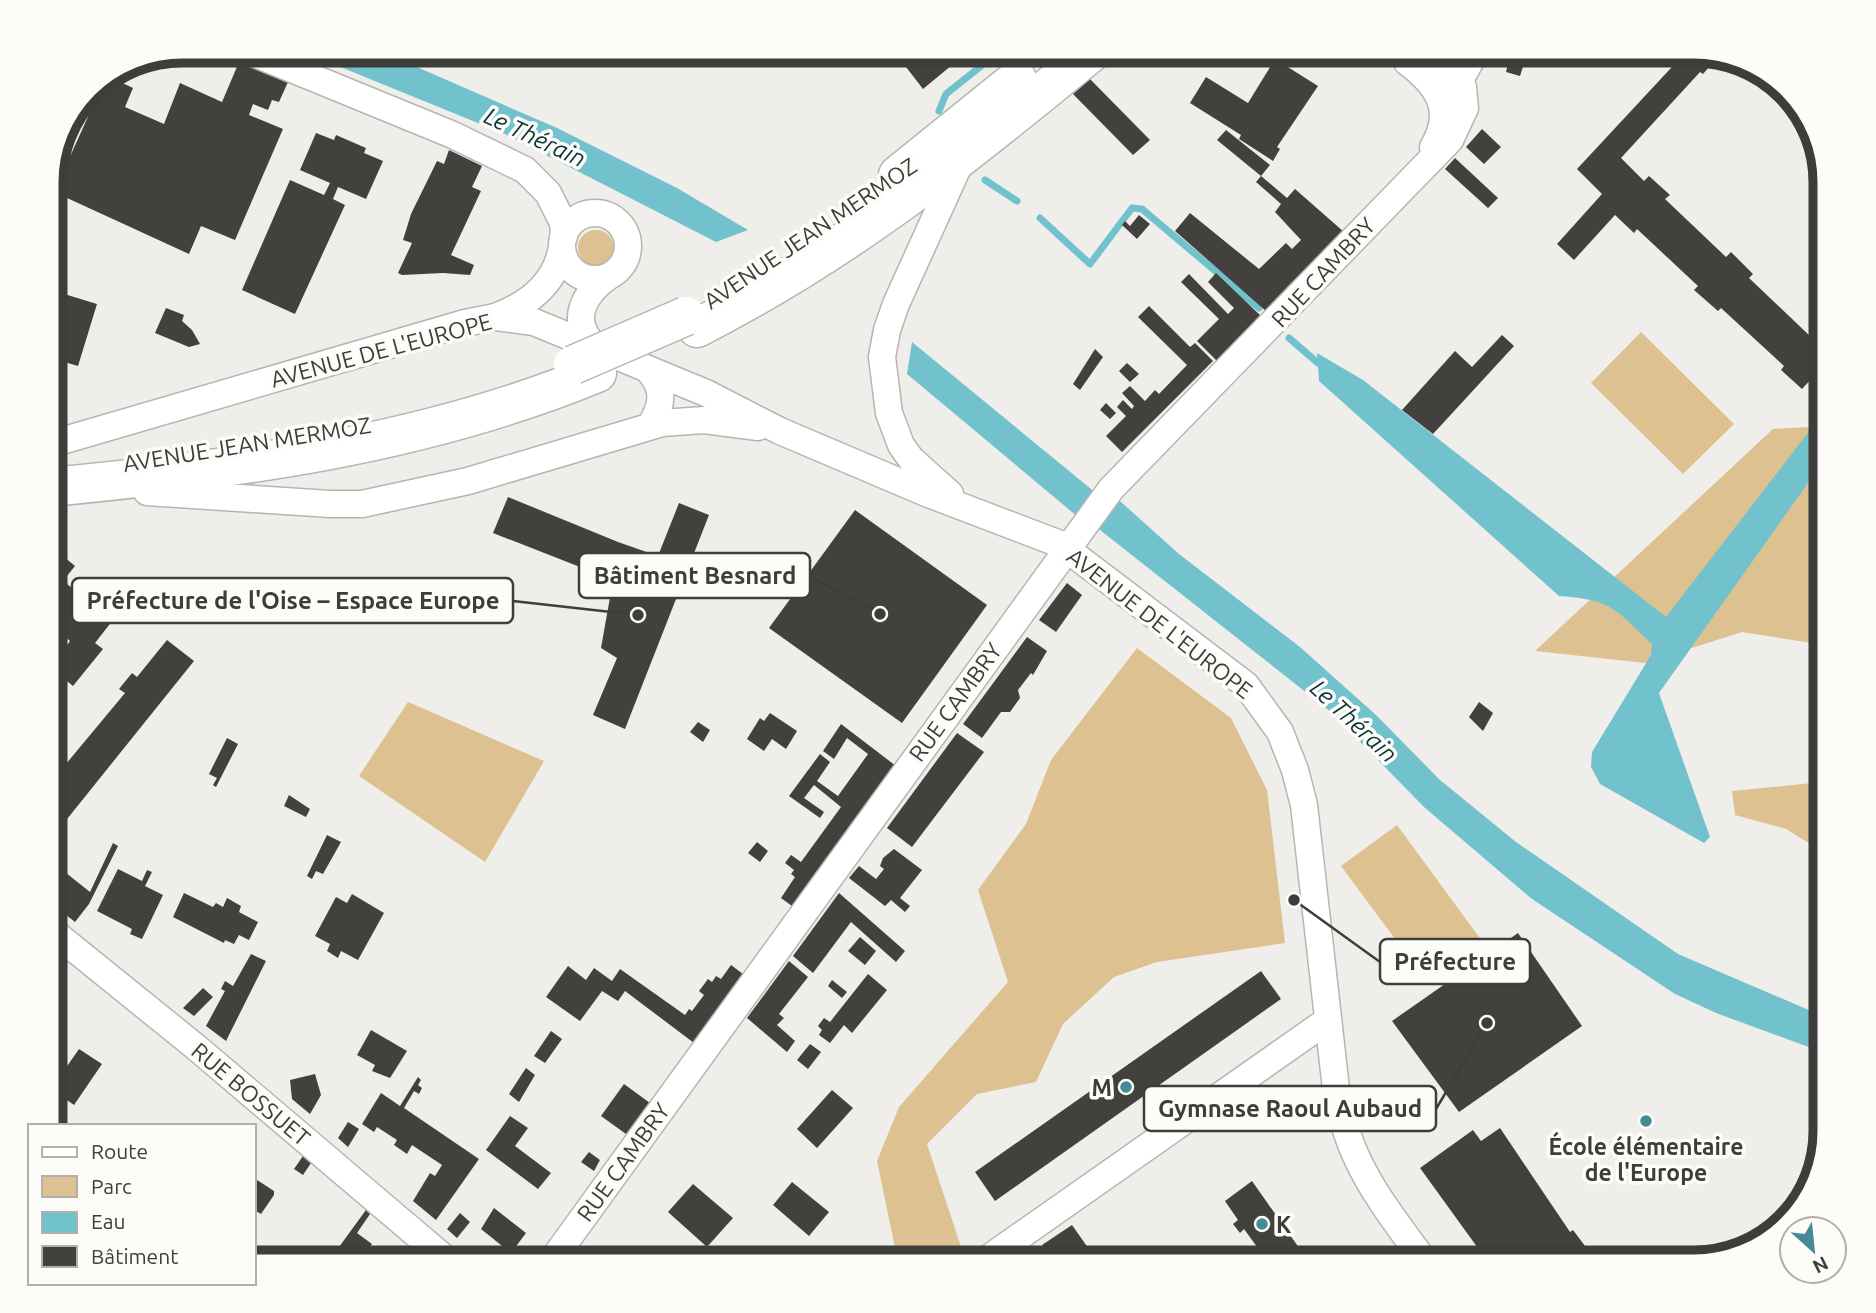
<svg xmlns="http://www.w3.org/2000/svg" width="1876" height="1313" viewBox="0 0 1876 1313" font-family="Ubuntu,sans-serif">
  <rect width="100%" height="100%" fill="#f0eeeb"/>
  <path fill="#ddc190" d="M578 248a18 18 0 1 1 36 0a18 18 0 1 1-36 0Z
    M1641,332L1734,424L1683,474L1591,383Z
    M1825,426V645L1742,632L1645,663L1535,651L1773,429Z
    M1137,648L1231,718L1267,790L1285,943L1157,962L1114,977L1063,1024L1036,1082L977,1094L927,1144L961,1247L957,1262H898L877,1161L899,1107L1008,982L978,890L1026,824L1051,760Z
    M408,702L544,761L485,862L359,776Z
    M1822,782L1825,786V853L1786,829L1735,815L1732,791Z
    M1397,825L1482,941L1427,982L1341,866Z"/>
  <path fill="#72c2ce" d="M301,51H380L557,128L677,188L748,230L716,242L505,134Z
    M912,342L1102,498L1121,502L1179,554L1300,647L1376,715L1440,780L1516,842L1678,954L1825,1017V1053L1716,1013L1675,994L1532,899L1424,807L1331,712L1100,530L1078,517L907,374Z
    M1317,353L1363,380L1666,617L1807,434L1825,419V459L1659,693L1710,837L1704,843L1600,784L1591,767L1592,752L1651,655L1652,644C1615,609 1613,600 1559,596L1319,381Z"/>
  <g fill="none" stroke-linecap="round" stroke-linejoin="round">
    <path stroke="#72c2ce" stroke-width="7" d="M939,111L946,94L1000,51
      M985,180L1017,201
      M1040,218L1090,264L1132,208L1142,209L1259,308
      M1289,338L1318,363"/>
  </g>
  <path fill="#43413e" d="M856,51H879L877,58Z
    M900,51H969L923,89L896,54Z
    M1511,51H1528L1520,76L1506,72Z
    M1682,51L1717,58L1703,74L1700,72L1621,158L1644,181L1649,176L1670,195L1665,199L1726,257L1731,252L1753,274L1749,278L1811,337L1816,332L1825,341V364L1802,389L1781,370L1784,366L1721,308L1718,311L1694,290L1698,286L1637,229L1634,233L1615,215L1574,260L1557,244L1602,194L1577,169L1684,54Z
    M1275,59L1318,86L1277,147L1280,149L1273,161L1239,139L1241,135L1190,103L1206,77L1248,103Z
    M239,62L288,82L279,102L272,100L268,110L253,104L249,115L283,129L235,240L201,226L189,254L54,192L105,79L108,76L133,88L125,107L164,124L180,83L222,102Z
    M1090,79L1150,140L1133,155L1073,94Z
    M1482,129L1501,147L1484,164L1466,147Z
    M1226,130L1270,165L1261,176L1217,140Z
    M316,133L334,140L336,135L366,148L364,153L383,161L366,199L338,187L333,199L345,205L295,314L242,290L290,180L324,195L330,183L300,170Z
    M449,150L482,166L472,187L481,191L451,255L474,265L470,275L443,273L402,275L398,273L412,243L403,240L411,214L437,161L444,164Z
    M1455,158L1498,198L1488,208L1445,169Z
    M1261,176L1287,198L1295,189L1344,232L1267,312L1175,231L1190,213L1259,269L1286,243L1292,249L1301,240L1275,212L1281,204L1256,182Z
    M1139,215L1150,224L1137,239L1122,225L1125,221L1130,226Z
    M1216,273L1262,317L1218,362L1197,341L1219,319L1181,282L1189,274L1228,314L1234,308L1208,282Z
    M51,290L97,304L78,366L51,358Z
    M1149,306L1190,347L1195,343L1213,361L1122,452L1106,436L1126,416L1117,407L1123,400L1132,409L1134,406L1122,393L1130,386L1145,401L1155,390L1159,394L1187,365L1138,317Z
    M166,308L184,315L182,321L192,330L200,344L189,347L155,333Z
    M1502,335L1514,346L1433,434L1402,410L1455,351L1472,367Z
    M1095,349L1103,357L1080,390L1073,384Z
    M1127,363L1139,374L1130,382L1119,371Z
    M1106,403L1116,413L1110,419L1100,410Z
    M508,497L618,542L658,556L679,503L709,515L625,729L593,715L617,658L601,648L612,586L603,576L493,533Z
    M855,510L987,605L902,723L769,628Z
    M51,546L75,566L63,581L113,620L95,643L103,649L73,686L51,668L70,641L51,625L58,614L51,608Z
    M1067,583L1082,595L1056,632L1039,620Z
    M1027,637L1047,651L1033,675L1031,673L1018,690L1020,698L1010,712H1001L982,738L963,724Z
    M167,640L194,661L51,839V782L125,693L119,689L132,673L137,677Z
    M1479,702L1493,713L1483,731L1469,717Z
    M770,713L797,731L786,749L772,739L764,751L747,739L760,718L764,721Z
    M698,722L710,730L703,742L690,732Z
    M841,724L896,766L792,906L781,898L795,877L791,874L794,870L785,863L791,855L801,862L841,807L814,785L804,798L824,812L820,818L789,796L820,754L830,762L817,781L838,796L868,754L847,738L834,759L823,751Z
    M957,733L984,752L912,847L887,828Z
    M227,738L238,744L216,787L213,785L217,778L209,774Z
    M289,795L310,809L306,817L284,806Z
    M327,835L341,842L323,874L316,871L312,879L307,876Z
    M757,842L768,851L760,862L748,853Z
    M113,843L118,846L89,904L75,922L51,903V861L90,892Z
    M894,849L922,870L900,898L910,906L905,912L891,900L885,906L849,878L859,866L876,879L884,869L880,866L883,858Z
    M118,869L142,881L147,870L152,872L145,886L163,895L142,939L130,934L132,929L97,911Z
    M184,893L213,907L216,903L223,907L227,898L241,906L239,912L258,922L249,940L239,935L234,944L225,940L224,943L173,917Z
    M839,893L905,951L896,962L851,922L813,973L793,956Z
    M352,894L384,913L358,960L341,951L338,958L327,951L330,944L315,936L336,897L347,903Z
    M1518,933L1582,1026L1459,1112L1392,1021Z
    M860,937L876,951L865,965L848,951Z
    M251,954L266,961L226,1041L206,1026L225,991L221,989L225,981L233,986Z
    M789,961L808,977L779,1014L784,1018L777,1025L795,1041L787,1052L747,1018Z
    M731,965L743,974L694,1043L625,991L618,1001L602,991L580,1021L546,997L568,966L586,980L594,968L612,981L620,969L685,1015L689,1009L692,1011L704,995L699,991L708,979L712,982L716,976L721,979Z
    M1261,971L1281,999L995,1201L975,1172Z
    M868,974L887,990L852,1033L844,1025L830,1043L819,1035L822,1030L818,1026L824,1018L830,1022Z
    M832,980L847,992L842,998L828,986Z
    M203,988L213,997L194,1016L183,1008Z
    M371,1030L407,1051L390,1078L372,1071L375,1065L357,1055Z
    M551,1031L562,1039L545,1063L534,1056Z
    M810,1044L821,1052L808,1069L797,1060Z
    M79,1049L102,1064L74,1105L51,1089V1074L55,1067L63,1072Z
    M526,1068L535,1075L519,1102L509,1094Z
    M315,1074L321,1095L310,1114L292,1099L290,1080Z
    M418,1077L421,1080L418,1085L422,1088L419,1094L414,1091L404,1108L479,1159L436,1220L413,1201L430,1173L435,1176L442,1165L412,1145L407,1154L394,1145L397,1140L377,1127L374,1132L362,1124L381,1093L400,1106Z
    M624,1084L650,1103L626,1134L601,1116Z
    M832,1090L853,1108L817,1148L797,1129Z
    M510,1116L528,1128L515,1146L551,1173L538,1189L486,1150Z
    M348,1122L359,1129L348,1147L338,1138Z
    M1500,1128L1570,1232L1573,1230L1597,1262H1488L1420,1168L1473,1130L1481,1141Z
    M589,1152L600,1160L594,1171L581,1162Z
    M303,1156L311,1163L303,1175L294,1169Z
    M254,1178L274,1191V1195L261,1214L254,1210Z
    M1252,1181L1309,1262H1268L1244,1229L1240,1233L1233,1224L1238,1220L1225,1201Z
    M792,1182L829,1212L809,1236L773,1205Z
    M693,1184L733,1218L707,1247L668,1212Z
    M494,1208L526,1233L511,1253L481,1229Z
    M366,1210L370,1214L357,1233L372,1244L358,1262H328Z
    M460,1213L470,1222L457,1238L447,1229Z
    M1072,1225L1098,1262H1054L1042,1245Z"/>
  <g fill="none" stroke-linecap="round" stroke-linejoin="round">
    <g stroke="#b7b5b2" stroke-width="29">
      <path id="street" d="M248,51L453,135L525,170L548,193L563,223L564,237
        M1407,62C1438,85 1455,111 1433,147
        M1447,90L1459,82L1476,51
        M562 246a33 33 0 1 1 66 0a33 33 0 1 1-66 0Z
        M495,317C528,305 556,283 562,247
        M595,346C568,321 584,293 609,276
        M649,371C666,389 662,407 650,426
        M51,444L465,323L495,317L534,322L706,393L780,431L926,493L1060,544L1246,685L1280,732L1295,770L1304,805L1336,1089C1348,1163 1382,1203 1425,1262
        M147,492L330,504H362L468,481L662,423L704,420L758,427
        M950,494L911,459L901,445L889,413L882,357L887,330L896,304L960,163
        M51,930L197,1048L449,1262
        M551,1262L1111,489L1450,140L1465,108L1463,87L1443,70L1399,51
        M983,1262L1328,1020"/>
    </g>
    <g stroke="#b7b5b2" stroke-width="41">
      <path id="secondary" d="M898,175L1017,79
        M697,328C848,251 963,158 1093,51
        M51,487C237,469 422,445 597,373"/>
    </g>
    <use href="#street" stroke="#fff" stroke-width="26"/>
    <use href="#secondary" stroke="#fff" stroke-width="38"/>
    <g stroke="#b7b5b2" stroke-width="41" stroke-linecap="butt">
      <path id="secondary-bridge" d="M573,365L686,316"/>
    </g>
    <use href="#secondary-bridge" stroke="#fff" stroke-width="38"/>
  </g>
  <g fill="#458b95" stroke="#fefcf8" stroke-width="2.5">
    <circle cx="1126" cy="1087" r="7"/>
    <circle cx="1646" cy="1121" r="7"/>
    <circle cx="1262" cy="1224" r="7"/>
  </g>
  <g text-anchor="middle" dominant-baseline="central" stroke-width="7" stroke-linejoin="round" paint-order="stroke">
    <g font-size="23" fill="#3d3d3b" stroke="#fefcf8">
      <text transform="translate(810 233) rotate(-34)">AVENUE JEAN MERMOZ</text>
      <text transform="translate(1323 272) rotate(-47)">RUE CAMBRY</text>
      <text transform="translate(381 350) rotate(-15)">AVENUE DE L'EUROPE</text>
      <text transform="translate(247 444) rotate(-9)">AVENUE JEAN MERMOZ</text>
      <text transform="translate(1160 623) rotate(38)">AVENUE DE L'EUROPE</text>
      <text transform="translate(955 702) rotate(-54)">RUE CAMBRY</text>
      <text transform="translate(251 1094) rotate(40)">RUE BOSSUET</text>
      <text transform="translate(623 1162) rotate(-54)">RUE CAMBRY</text>
    </g>
    <g font-size="23" font-weight="bold" fill="#3d3d3b" stroke="#fefcf8" text-anchor="end">
      <text x="1112" y="1087">M</text>
      <text x="1646" y="1146" text-anchor="middle">École élémentaire<tspan x="1646" dy="26">de l'Europe</tspan></text>
      <text x="1276" y="1224" text-anchor="start">K</text>
    </g>
    <g font-size="24" font-style="italic" fill="#0d353a" stroke="#fefcf8">
      <text transform="translate(535 137) rotate(25)">Le Thérain</text>
      <text transform="translate(1354 721) rotate(43)">Le Thérain</text>
    </g>
  </g>
  <path d="M0 0H1876V1313H0ZM182 63H1694A119 119 0 0 1 1813 182V1131A119 119 0 0 1 1694 1250H182A119 119 0 0 1 63 1131V182A119 119 0 0 1 182 63Z" fill="#fefcf8" fill-rule="evenodd"/>
  <path fill="none" stroke="#3d3d3b" stroke-width="9" d="M182 63H1694A119 119 0 0 1 1813 182V1131A119 119 0 0 1 1694 1250H182A119 119 0 0 1 63 1131V182A119 119 0 0 1 182 63Z"/>
  <path fill="none" stroke="#3d3d3b" stroke-width="2.5" d="M880 614L810 576M638 615L513 601M1294 900L1380 962M1487 1023L1436 1109"/>
  <g fill="#3d3d3b" stroke="#fefcf8" stroke-width="2.5">
    <circle cx="880" cy="614" r="7"/>
    <circle cx="638" cy="615" r="7"/>
    <circle cx="1294" cy="900" r="7"/>
    <circle cx="1487" cy="1023" r="7"/>
  </g>
  <g fill="#fefcf8" stroke="#3d3d3b" stroke-width="2.5">
    <rect x="579" y="553" width="231" height="45" rx="7"/>
    <rect x="72" y="578" width="441" height="45" rx="7"/>
    <rect x="1380" y="939" width="150" height="45" rx="7"/>
    <rect x="1144" y="1086" width="292" height="45" rx="7"/>
  </g>
  <g font-size="24" text-anchor="middle" font-weight="bold" fill="#3d3d3b">
    <text x="695" y="584">Bâtiment Besnard</text>
    <text x="293" y="609">Préfecture de l'Oise – Espace Europe</text>
    <text x="1455" y="970">Préfecture</text>
    <text x="1290" y="1117">Gymnase Raoul Aubaud</text>
  </g>
  <rect x="28" y="1124" width="228" height="161" fill="#fefcf8" stroke="#b1b0ac" stroke-width="2"/>
  <rect x="42" y="1147" width="35" height="10" fill="#ffffff" stroke="#b1b0ac" stroke-width="2"/>
  <text x="91" y="1159" font-size="21" fill="#3d3d3b">Route</text>
  <rect x="42" y="1176" width="35" height="21" fill="#ddc190" stroke="#b1b0ac" stroke-width="2"/>
  <text x="91" y="1194" font-size="21" fill="#3d3d3b">Parc</text>
  <rect x="42" y="1212" width="35" height="21" fill="#72c2ce" stroke="#b1b0ac" stroke-width="2"/>
  <text x="91" y="1229" font-size="21" fill="#3d3d3b">Eau</text>
  <rect x="42" y="1246" width="35" height="21" fill="#43413e" stroke="#b1b0ac" stroke-width="2"/>
  <text x="91" y="1264" font-size="21" fill="#3d3d3b">Bâtiment</text>
  <g transform="translate(1813 1250) rotate(153)"><circle r="33" fill="#fefcf8" stroke="#b1b0ac" stroke-width="2"/>
  <path d="M0-5L12 26L0 18L-12 26Z" fill="#458b95"/>
  <text y="-10" font-size="19" font-weight="bold" text-anchor="middle" fill="#3d3d3b">N</text>
  </g>
</svg>
